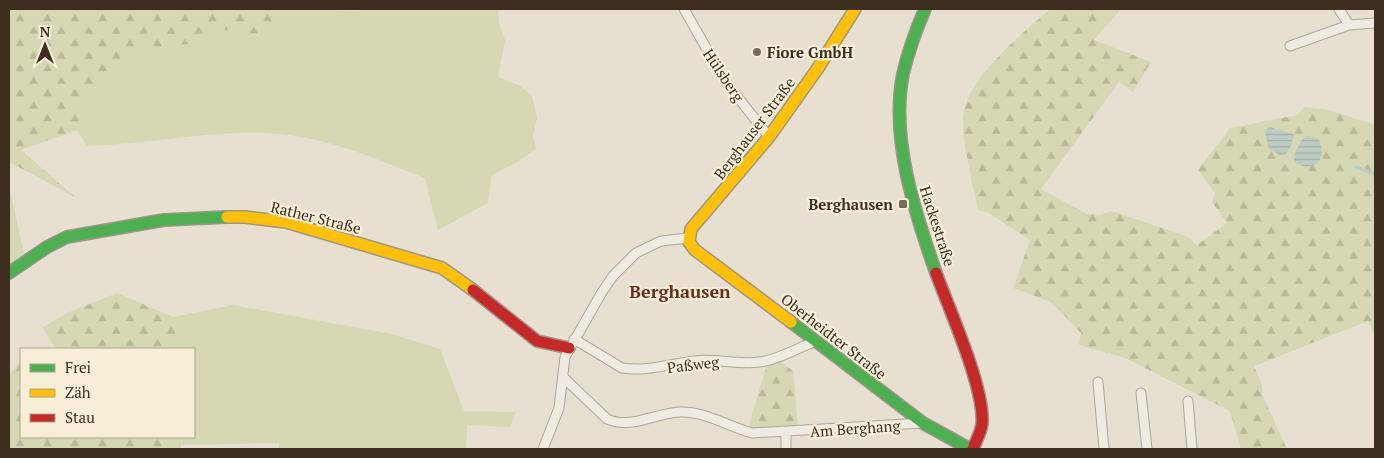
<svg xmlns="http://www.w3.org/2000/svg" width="1384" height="458" viewBox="0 0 1384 458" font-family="'PT Serif',serif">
  <defs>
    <pattern id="forest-firs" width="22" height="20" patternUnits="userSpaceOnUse" patternTransform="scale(1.25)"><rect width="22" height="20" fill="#d6d7b3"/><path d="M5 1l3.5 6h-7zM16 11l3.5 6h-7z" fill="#b9b99a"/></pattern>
    <pattern id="water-rules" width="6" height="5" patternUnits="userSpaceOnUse" patternTransform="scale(1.25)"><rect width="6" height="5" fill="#bcccc2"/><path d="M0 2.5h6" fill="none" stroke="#a2b0a6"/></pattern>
  </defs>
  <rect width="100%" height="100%" fill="#e7e0d1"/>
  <path fill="#d6d7b3" d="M289,9L359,11L363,9H498L499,24L505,40L498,77L520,86L532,96L537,118L533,136L536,149L519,161L491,176L488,203L438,230L425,178C385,163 344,144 301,137C230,125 159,144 87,146L77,130L88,95L113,64L148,50L188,44L215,29L259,34Z
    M9,186L25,258L9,267Z
    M233,305L392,334L440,349L464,411L516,412L510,427L467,425L466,449H279V443L182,445L183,437H194V349H174L177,335L173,317Z"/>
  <path fill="url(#forest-firs)" d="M9,9H289L259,34L215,29L188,44L148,50L113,64L88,95L77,130L21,150L75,197L9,162Z
    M1050,9H1121L1094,40L1151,62L1133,92L1119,82L1041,189L1087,214L1100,215L1112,211L1186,236L1197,245L1227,223L1212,202L1215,193L1198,170L1230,128L1298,115L1304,107L1329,110L1375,125V336L1368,321L1254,366L1262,385V394L1287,449H1241L1230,411L1125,358L1079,345L1081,333L1051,302L1013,288L1030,240L987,212L978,210C974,186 959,133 964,111C971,75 1023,33 1050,9Z
    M117,293L173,317L177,335L174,349H55L43,327L67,313Z
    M777,359L793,371L798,428H748L766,368Z
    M21,360V437H183L180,449H9V375Z"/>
  <path fill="url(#water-rules)" d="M1268,127L1294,134L1291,146L1285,155L1282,156L1269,149L1265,133Z
    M1308,136L1318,139C1329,158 1314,175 1294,162L1295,153L1303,138Z"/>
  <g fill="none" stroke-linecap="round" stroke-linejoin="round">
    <path stroke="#bcccc2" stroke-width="3" d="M1356,167L1375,174"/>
    <g stroke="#ada599" stroke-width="11">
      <path id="street" d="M684,9L725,81L769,137
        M1339,9L1349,25
        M1290,46L1349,25L1375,23
        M574,339L622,368C647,372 669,364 694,361C715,358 737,365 759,362C775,361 800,347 816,341
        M563,377L607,419C632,430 656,412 682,412C707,412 729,427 752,433L923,423
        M1098,382L1104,449
        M1141,393L1147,449
        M1188,401L1192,449
        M543,449L559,408L565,357L602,292L613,276L636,253L661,241L688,238
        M786,449V433"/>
    </g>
    <g stroke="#9c958a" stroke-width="14">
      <path id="fast" d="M925,9C916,30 908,52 903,74C890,138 915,213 936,273
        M9,273L47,247L67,237L164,220L227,217
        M791,322L923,423L970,449"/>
    </g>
    <g stroke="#9c958a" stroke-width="14">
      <path id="slow" d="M227,217H245L286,222L442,268L473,290
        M791,322L695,250L689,242L691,229L769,137L818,68L855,9"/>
    </g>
    <g stroke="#9c958a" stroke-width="14">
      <path id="jam" d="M936,273C949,309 985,388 982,424C981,432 976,441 973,449
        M473,290L537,341L569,348"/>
    </g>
    <use href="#street" stroke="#efebe3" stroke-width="9"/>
    <use href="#fast" stroke="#4caf50" stroke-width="11"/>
    <use href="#slow" stroke="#ffc107" stroke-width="11"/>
    <use href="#jam" stroke="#c62828" stroke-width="11"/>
  </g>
  <g fill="#786c5e" stroke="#f7eed8" stroke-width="2">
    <circle cx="757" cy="52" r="5"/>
    <rect x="898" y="199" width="10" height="10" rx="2.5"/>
  </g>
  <g text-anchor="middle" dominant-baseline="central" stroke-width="4.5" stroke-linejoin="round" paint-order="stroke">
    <g font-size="15" font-weight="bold" fill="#3d2e20" stroke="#f7eed8" text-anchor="start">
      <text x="767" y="52">Fiore GmbH</text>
      <text x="893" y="204" text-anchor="end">Berghausen</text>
    </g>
    <g font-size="15" fill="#3d2e20" stroke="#f7eed8">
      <text transform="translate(724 75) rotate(56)">Hülsberg</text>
      <text transform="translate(754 128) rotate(-53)">Berghauser Straße</text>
      <text transform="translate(316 217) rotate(14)">Rather Straße</text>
      <text transform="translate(938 226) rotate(72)">Hackestraße</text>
      <text transform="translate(834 336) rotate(38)">Oberheidter Straße</text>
      <text transform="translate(693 364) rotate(-7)">Paßweg</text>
      <text transform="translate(855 428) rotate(-4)">Am Berghang</text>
    </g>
    <g font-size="18" font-weight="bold" fill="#6b2e1e" stroke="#f7eed8">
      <text x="680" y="291">Berghausen</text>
    </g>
  </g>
  <rect width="1384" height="458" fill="none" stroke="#3d2e20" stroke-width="20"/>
  <rect x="20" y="348" width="175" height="90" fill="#f7eed8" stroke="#ada18e"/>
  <rect x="30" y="364" width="25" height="8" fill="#4caf50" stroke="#ada18e"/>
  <text x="65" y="373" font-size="15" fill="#3d2e20">Frei</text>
  <rect x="30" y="389" width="25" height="8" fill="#ffc107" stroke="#ada18e"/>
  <text x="65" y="398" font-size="15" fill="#3d2e20">Zäh</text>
  <rect x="30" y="414" width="25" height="8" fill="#c62828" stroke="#ada18e"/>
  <text x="65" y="423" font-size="15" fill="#3d2e20">Stau</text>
  <g transform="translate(45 45)" stroke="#f7eed8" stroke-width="4" paint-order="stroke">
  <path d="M0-4L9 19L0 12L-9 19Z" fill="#3d2e20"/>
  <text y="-8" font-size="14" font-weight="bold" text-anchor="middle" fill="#3d2e20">N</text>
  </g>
</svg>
